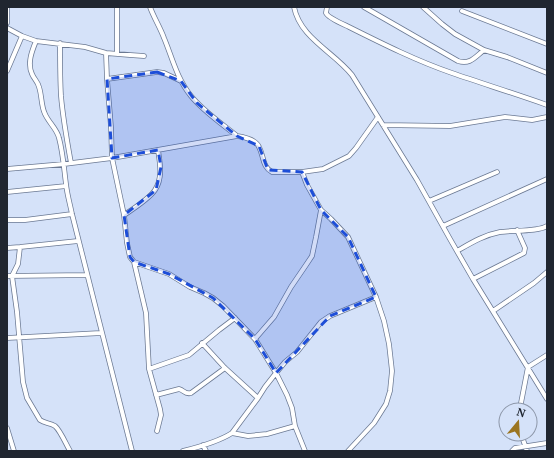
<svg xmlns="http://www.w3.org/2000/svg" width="554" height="458" viewBox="0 0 554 458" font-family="'Noto Serif',serif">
  <rect width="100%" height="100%" fill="#d5e2f9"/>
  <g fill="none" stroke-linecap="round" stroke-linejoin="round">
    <g stroke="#6b7993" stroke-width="5.5">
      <path id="street" d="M150,7C154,18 160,27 164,38C172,57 177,79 191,96C203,111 221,123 237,136
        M294,7C300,38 334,52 352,75L417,180L450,239L473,279L547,399
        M327,7C327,8 326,12 326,13C328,18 345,25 349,27C383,44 417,61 452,73C484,84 516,94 547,105
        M364,7L458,61C470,65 475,57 484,50
        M423,7L442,24L455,34L484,50L507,57L547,73
        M7,8V23
        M462,11L547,44
        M7,28L22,36L36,41L85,47L106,53L130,55L144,56
        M36,41C32,51 27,63 32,74C34,79 38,82 39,87C42,96 41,106 45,114C49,123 57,129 59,138C63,153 64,169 66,184C67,194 70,204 72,214L132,451
        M60,43C60,61 60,79 61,96C63,119 67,141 71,163
        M106,53L107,79L111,127L112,158L124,215L127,243L130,257L134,262L146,313L149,369L160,409L161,415L157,431
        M117,54V7
        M7,71L22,36
        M107,79L157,72L164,73L181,81
        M383,125L450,126L505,117L532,120L547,117
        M7,169L64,164L112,158L237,136C244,137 256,140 259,147C264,156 262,167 272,172H302L323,169L349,156L356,148L378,117
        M302,172L307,185L321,210L331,219L348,237L376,297L384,321L389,344L392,371L390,391L386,404L374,423L348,451
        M7,192L66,186
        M429,201L497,172
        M124,215C133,209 149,199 155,190C163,178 160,163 158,150
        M7,220H25L72,214
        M443,226L547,179
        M20,247L18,264L12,276L17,312L23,382L27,398L40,420C44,423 50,423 55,426C60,430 66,444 70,451
        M7,248L20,247L78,241
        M457,251C471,243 484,235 500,232C512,230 538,232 547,226
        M134,262L169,274L190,287L204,293L213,298L223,306L255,339L276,373L287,395L292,408L295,426L305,451
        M7,276L87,275
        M473,279L524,253L525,248L517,230
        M493,311L534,283L547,272
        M7,338L101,333
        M255,339L274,317L291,287L306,265L312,256L316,237L321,210
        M202,343L225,368L258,398
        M149,369L189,355L219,330L235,318
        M156,395L179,389C184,390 185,395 191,393L225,368
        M521,410V403L528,367L547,355
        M7,428L14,451
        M232,433L248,436L267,434L295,426
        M521,434L527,451
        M203,445L206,451
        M183,451C199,447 218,442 232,433L258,398L265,387L276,373L285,362L297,352L321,322L330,316L376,297
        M512,451L515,448L547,443"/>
    </g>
    <use href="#street" stroke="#fff" stroke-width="4"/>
  </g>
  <path fill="#1d4ed8" fill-opacity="0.2" stroke="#1d4ed8" stroke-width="3" stroke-dasharray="8 5" stroke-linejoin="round" d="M157,72L181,81L197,103L237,136L259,146L268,170L302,172L321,210L348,237L376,297L330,316L276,373L255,339L213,298L169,274L134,262L130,257L124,215L156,190L161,167L158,150L112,158L107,79Z"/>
  <rect width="554" height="458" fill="none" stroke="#202630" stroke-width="16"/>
  <g transform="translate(518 422) rotate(18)"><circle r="19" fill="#d5e2f9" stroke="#8d97a9"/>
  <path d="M0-3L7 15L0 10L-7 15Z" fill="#9b7521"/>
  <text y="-6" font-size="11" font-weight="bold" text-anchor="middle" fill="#202630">N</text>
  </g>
</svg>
